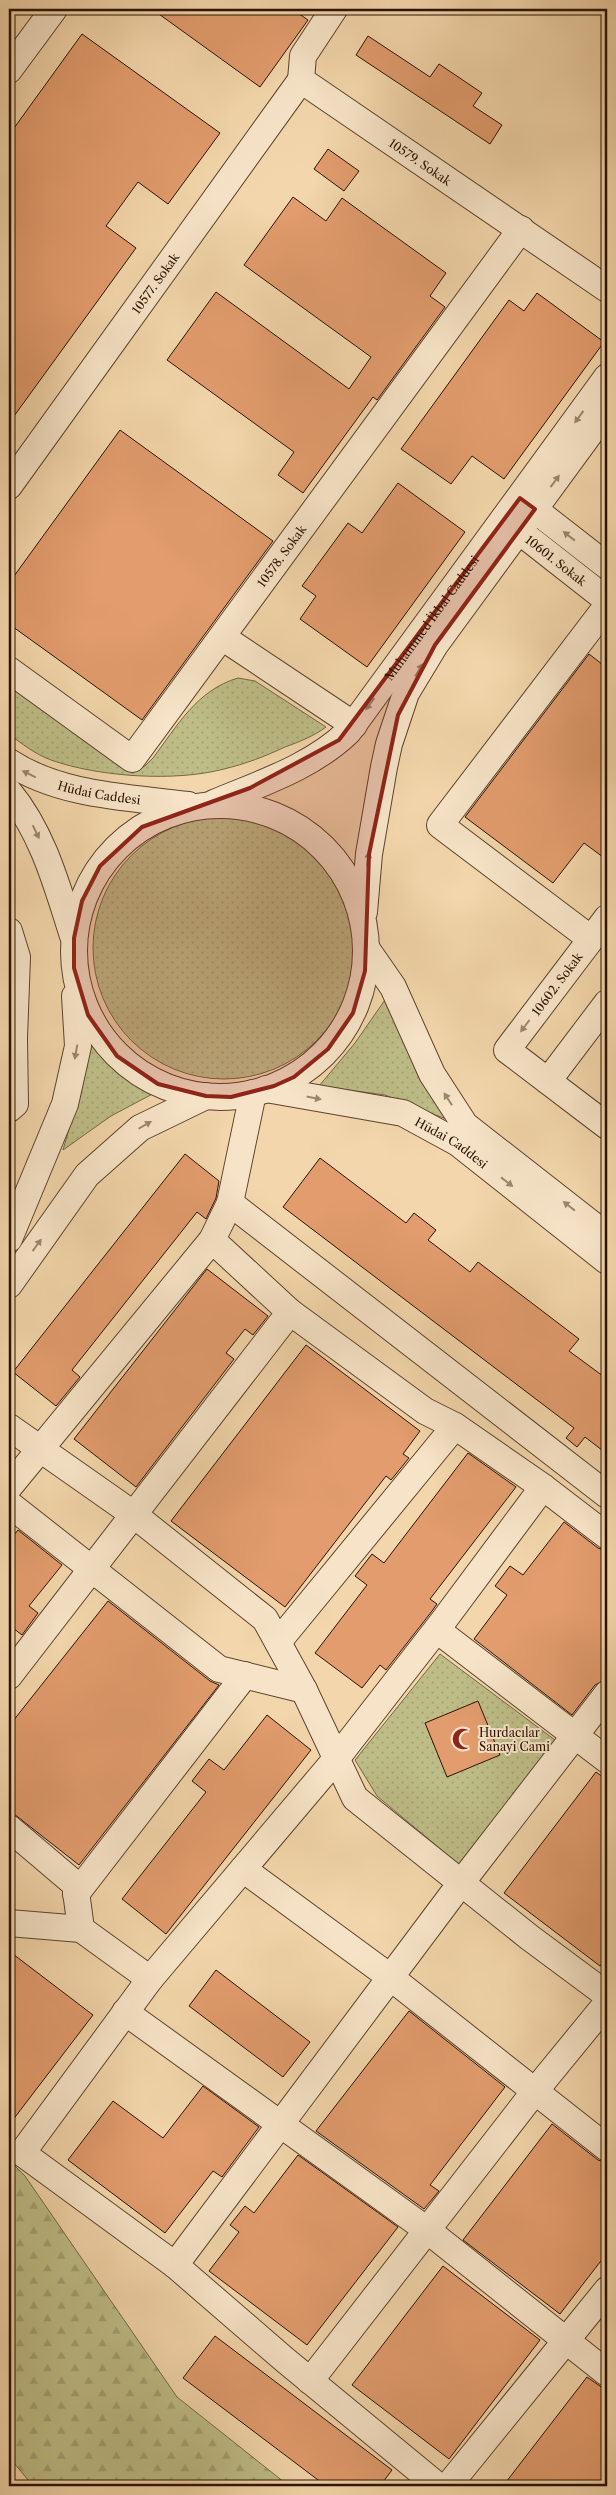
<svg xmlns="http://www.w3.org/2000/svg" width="616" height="2495" viewBox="0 0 616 2495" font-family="'Libre Caslon Text',serif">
  <defs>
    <pattern id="grass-dots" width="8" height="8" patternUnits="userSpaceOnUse" patternTransform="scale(1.25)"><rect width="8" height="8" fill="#bebd87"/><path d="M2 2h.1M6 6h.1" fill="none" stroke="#a3a173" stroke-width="1.8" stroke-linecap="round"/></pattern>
    <pattern id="forest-firs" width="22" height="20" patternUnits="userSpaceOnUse" patternTransform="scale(1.25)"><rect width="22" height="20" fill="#bebd87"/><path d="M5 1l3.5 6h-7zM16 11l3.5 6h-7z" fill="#a3a173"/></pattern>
  </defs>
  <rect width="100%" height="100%" fill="#f3d6ab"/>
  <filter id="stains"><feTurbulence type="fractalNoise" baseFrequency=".004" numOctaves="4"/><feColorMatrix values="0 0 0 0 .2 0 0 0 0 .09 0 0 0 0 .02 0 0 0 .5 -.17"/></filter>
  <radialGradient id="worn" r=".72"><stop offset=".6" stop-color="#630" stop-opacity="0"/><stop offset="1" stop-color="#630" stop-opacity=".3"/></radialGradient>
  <path fill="url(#grass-dots)" stroke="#746844" d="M238,678L255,681L326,727C314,736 299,742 285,747C266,756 245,764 224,769C175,782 99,777 51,760C35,754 22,744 9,734V685L136,770L145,766L153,758C177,726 197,690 238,678Z
    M93 948a131 131 0 1 1 262 0a131 131 0 1 1-262 0Z
    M387,997L451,1121L385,1095L319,1086L355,1043Z
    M86,1024L117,1061L160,1090L111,1116L63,1150L81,1087Z
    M440,1654L559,1743L462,1867L377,1796L355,1760Z"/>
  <path fill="url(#forest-firs)" stroke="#746844" d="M9,2160L25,2176L177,2397L289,2486H33L9,2457Z"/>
  <path fill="#e29c6d" stroke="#2b1202" d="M152,9H292L308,20L260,87Z
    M82,34L220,133L168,204L138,182L106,226L136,248L9,423V135Z
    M368,36L430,77L439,64L482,93L473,106L502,125L490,144L356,55Z
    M328,149L359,171L344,191L314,169Z
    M293,197L326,221L342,198L446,273L430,296L445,307L377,400L373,397L303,493L278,475L294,452L167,360L216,292L349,389L371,357L244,265Z
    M537,293L604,342L504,479L472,456L451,484L401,449L509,300L524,311Z
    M120,430L273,541L142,720L9,624V583Z
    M398,483L465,532L367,667L300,619L316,596L302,586L348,523L362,533Z
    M589,654L607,668V860L584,843L553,883L465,817Z
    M185,1154L219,1181L216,1198L206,1219L197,1212L72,1370L80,1377L56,1406L13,1372Z
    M320,1158L406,1223L414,1213L436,1230L428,1240L470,1272L478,1262L579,1339L569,1351L607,1379V1454L585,1437L577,1447L566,1438L574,1428L283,1207Z
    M207,1269L268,1316L253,1335L245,1329L226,1353L234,1359L136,1487L74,1439Z
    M306,1345L420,1431L403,1454L409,1458L391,1480L386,1476L285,1607L171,1521Z
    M468,1453L516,1487L430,1599L437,1604L432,1611L386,1670L380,1665L362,1688L315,1653L367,1585L355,1576L372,1554L384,1563Z
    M564,1522L598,1548L607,1551V1679L595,1685L572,1715L474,1639L507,1595L495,1586L510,1566L523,1575Z
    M18,1530L62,1565L29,1606L38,1613L22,1635L9,1625V1541Z
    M108,1601L210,1681L219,1685L79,1865L9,1810V1726Z
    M478,1701L500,1755L447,1777L425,1723Z
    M267,1715L311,1750L166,1934L122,1899L206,1792L192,1781L209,1759L224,1770Z
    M596,1772L607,1780V1957L600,1966L504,1893Z
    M9,1951L93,2015L9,2125Z
    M216,1970L310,2042L283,2077L189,2006Z
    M409,2011L505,2087L430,2185L439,2191L424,2209L316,2131Z
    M203,2086L259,2127L222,2177L213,2171L165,2233L68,2160L113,2101L163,2138Z
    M552,2124L598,2160L607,2163V2253L560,2314L463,2240Z
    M298,2155L398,2227L307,2345L209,2271L239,2232L230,2225L245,2206L254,2213Z
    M443,2266L540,2340L449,2459L352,2385Z
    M215,2336L392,2470L380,2486H326L183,2378Z
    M587,2377L607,2391V2486H503Z"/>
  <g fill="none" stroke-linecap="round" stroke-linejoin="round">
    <g stroke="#5d432c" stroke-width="28">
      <g id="minor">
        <path id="s1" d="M334,9L303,56L301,80L607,289"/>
        <path d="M9,70L54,9"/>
        <path id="s2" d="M9,486L301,80"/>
        <path d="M521,499L607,566"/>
        <path id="s3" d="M505,520L607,600"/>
        <path d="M222,637L354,725"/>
        <path id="s4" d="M9,670L132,759L521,229"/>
        <path id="s5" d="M9,762C61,796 128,797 188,805"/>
        <path d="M9,792C43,833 57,886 73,936"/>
        <path id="s6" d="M214,803C259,784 312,767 348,732L607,377"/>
        <circle cx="220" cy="951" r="146"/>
        <path d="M364,912L369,854L384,767L389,744L406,693L435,645L607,410"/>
        <path d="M607,918L507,1050L607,1126"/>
        <path d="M9,931L17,957L14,1038L15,1104L9,1109"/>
        <path d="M591,939L440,825L607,606"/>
        <path d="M366,948L393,987L432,1074L465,1125L607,1236"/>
        <path d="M548,1081L607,1003"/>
        <path id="s7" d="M266,1089L403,1113L458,1143L607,1261"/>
        <path d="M230,1203L607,1495"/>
        <path d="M9,1239L65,1104L78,1046L75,996"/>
        <path d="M212,1240L290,1312L425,1411L455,1426L543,1487L607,1536"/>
        <path d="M9,1285L87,1175L140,1128L206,1096"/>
        <path d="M9,1427L133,1514L265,1619L304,1690L355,1798L529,1937L607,1995"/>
        <path d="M9,1487L212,1240L230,1203L253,1093"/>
        <path d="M9,1504L219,1669L304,1690"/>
        <path d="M437,1630L607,1760"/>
        <path d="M278,1642L455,1426"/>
        <path d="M9,1676L290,1312"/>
        <path d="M9,1828L75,1884L81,1929L150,1979L336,1759L444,1620L543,1487"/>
        <path d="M243,1869L390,1977L607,2148"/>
        <path d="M76,1894L245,1675"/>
        <path d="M9,1923L81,1929"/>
        <path d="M150,1979L22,2153L175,2265L285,2360L438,2486"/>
        <path d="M125,2012L427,2230L607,2373"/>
        <path d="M175,2265L461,1883L607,1694"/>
        <path d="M310,2381L535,2091L607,2003"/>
        <path d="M448,2486L607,2290"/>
      </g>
    </g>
    <use href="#minor" stroke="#f7e4c8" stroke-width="26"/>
  </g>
  <defs><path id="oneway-solid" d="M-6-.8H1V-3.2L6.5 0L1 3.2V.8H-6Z" transform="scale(1.25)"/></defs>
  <g fill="#9b866f">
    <use href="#oneway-solid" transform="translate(579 417) rotate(126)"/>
    <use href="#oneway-solid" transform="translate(555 481) rotate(-54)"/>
    <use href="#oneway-solid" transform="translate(569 536) rotate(-142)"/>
    <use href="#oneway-solid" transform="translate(419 670) rotate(-59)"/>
    <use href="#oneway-solid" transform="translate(370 704) rotate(126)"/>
    <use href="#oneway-solid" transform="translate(29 774) rotate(-154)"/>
    <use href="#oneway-solid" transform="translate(36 832) rotate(64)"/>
    <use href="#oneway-solid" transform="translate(368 859) rotate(-83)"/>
    <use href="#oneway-solid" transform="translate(525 1026) rotate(127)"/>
    <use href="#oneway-solid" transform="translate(76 1052) rotate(100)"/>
    <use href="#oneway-solid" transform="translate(314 1098) rotate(11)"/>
    <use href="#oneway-solid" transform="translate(448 1099) rotate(-123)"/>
    <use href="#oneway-solid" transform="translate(145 1125) rotate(-30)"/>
    <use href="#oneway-solid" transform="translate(507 1182) rotate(38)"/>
    <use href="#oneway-solid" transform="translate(569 1206) rotate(-142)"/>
    <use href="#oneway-solid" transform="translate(37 1245) rotate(-54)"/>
  </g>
  <path fill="#8f2418" fill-opacity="0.2" stroke="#8f2418" stroke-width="4" stroke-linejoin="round" d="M520,498L535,509L435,645L398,715L369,854L365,971L353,1013L328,1049L294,1077L274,1086L231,1097L206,1096L158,1084L117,1056L88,1015L74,968V938L82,901L100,866L142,827L250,788L339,740Z"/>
  <defs>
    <g id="mosque-bare" transform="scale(1.725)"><path d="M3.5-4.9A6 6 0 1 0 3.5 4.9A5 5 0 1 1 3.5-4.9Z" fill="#8f2418" stroke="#f7e4c8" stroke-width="2.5" paint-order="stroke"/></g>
  </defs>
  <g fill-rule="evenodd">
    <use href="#mosque-bare" x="463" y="1739"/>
  </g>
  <g text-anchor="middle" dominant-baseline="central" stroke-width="4" stroke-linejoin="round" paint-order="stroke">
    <g font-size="12" fill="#2b1202" stroke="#f7e4c8">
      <text stroke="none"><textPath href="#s1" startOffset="225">10579. Sokak</textPath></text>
      <text stroke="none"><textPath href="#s2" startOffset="250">10577. Sokak</textPath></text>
      <text stroke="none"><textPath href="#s4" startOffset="404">10578. Sokak</textPath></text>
      <text stroke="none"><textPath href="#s3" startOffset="65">10601. Sokak</textPath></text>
      <text stroke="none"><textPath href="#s6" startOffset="294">Muhammed İkbal Caddesi</textPath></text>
      <text stroke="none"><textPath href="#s5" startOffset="96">Hüdai Caddesi</textPath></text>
      <text transform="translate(557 984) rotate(-53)">10602. Sokak</text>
      <text stroke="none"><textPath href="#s7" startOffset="196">Hüdai Caddesi</textPath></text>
    </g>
    <g font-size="12" fill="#2b1202" stroke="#f7e4c8" text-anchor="start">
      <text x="479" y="1732">Hurdacılar<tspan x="479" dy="14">Sanayi Cami</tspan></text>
    </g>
  </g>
  <rect width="616" height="2495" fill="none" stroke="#f3d6ab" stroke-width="30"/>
  <rect x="10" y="10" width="596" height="2475" fill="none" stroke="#2b1202" stroke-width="2.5"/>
  <rect x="15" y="15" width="586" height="2465" fill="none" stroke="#2b1202"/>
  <rect width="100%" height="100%" filter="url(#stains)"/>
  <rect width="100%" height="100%" fill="url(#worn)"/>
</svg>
